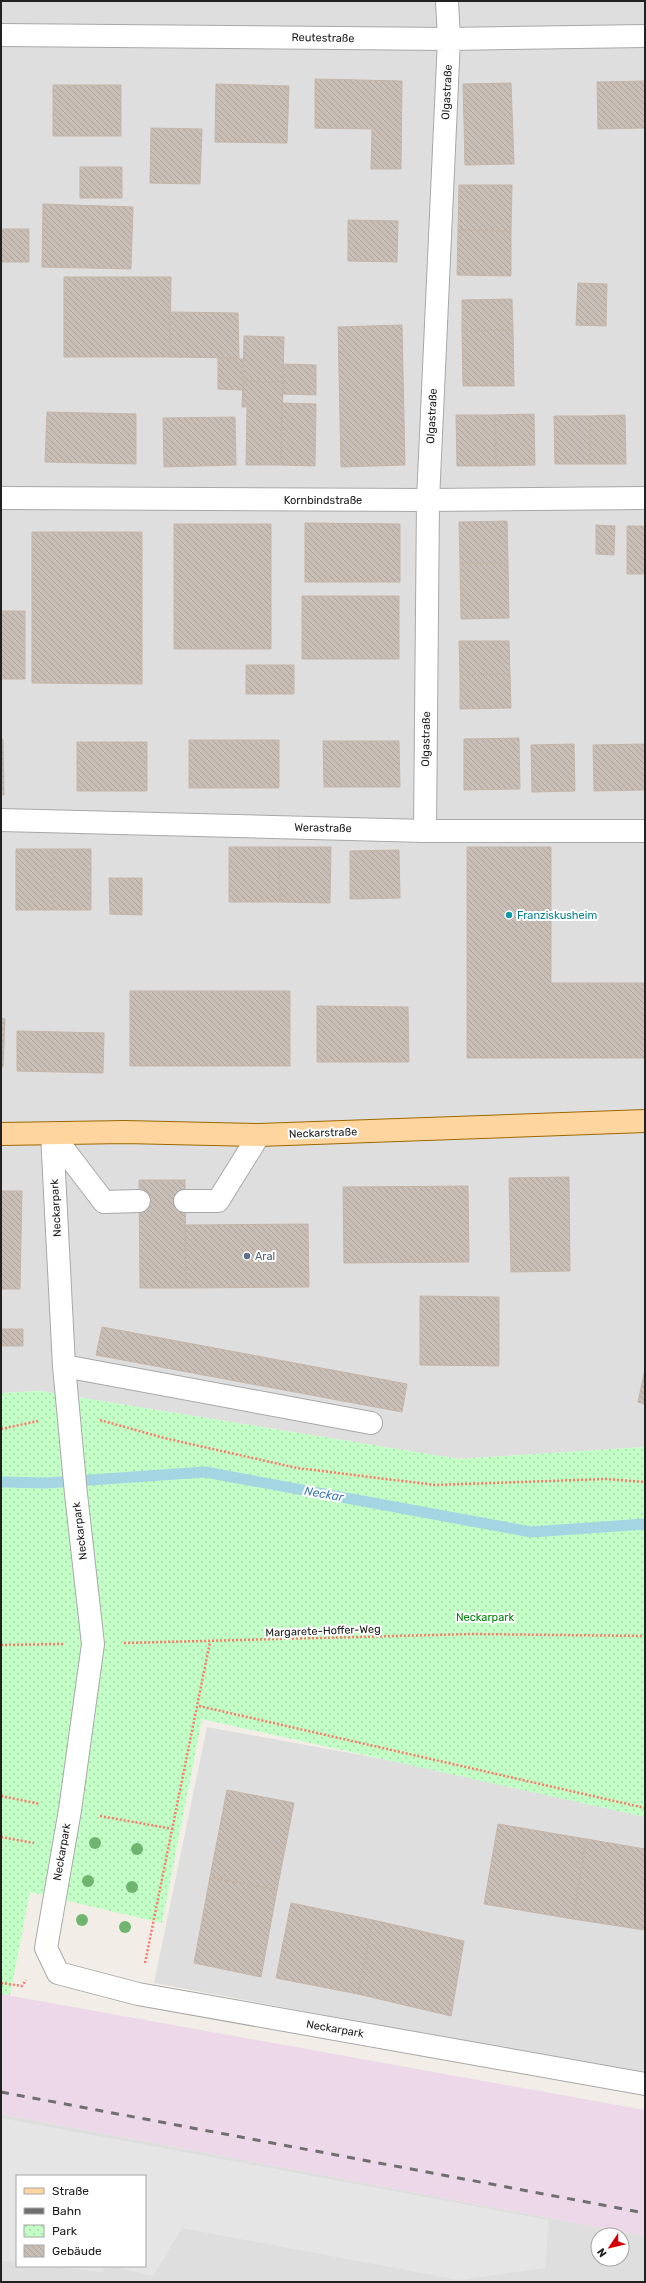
<svg xmlns="http://www.w3.org/2000/svg" width="646" height="2283" viewBox="0 0 646 2283" font-family="Rubik,sans-serif">
  <defs>
    <pattern id="park-dots" width="8" height="8" patternUnits="userSpaceOnUse"><rect width="8" height="8" fill="#c2fec6"/><path d="M2 2h.1M6 6h.1" fill="none" stroke="#a6d9aa" stroke-width="1.8" stroke-linecap="round"/></pattern>
    <pattern id="building-back-hatch" width="6" height="6" patternUnits="userSpaceOnUse"><rect width="6" height="6" fill="#c8beb6"/><path d="M-1 5l2 2M0 0l6 6M5-1l2 2" fill="none" stroke="#aca39c"/></pattern>
  </defs>
  <rect width="100%" height="100%" fill="#f2eee7"/>
  <path fill="#dfdede" fill-rule="evenodd" d="M1,1H645V1447L459,1459L40,1391L1,1393Z
    M207,1727L645,1807V2075L154,1983Z
    M1,2114L645,2236V2282H1ZM17,2176H145V2266H17ZM598,2235H622V2259H598Z"/>
  <path fill="#ecd8e8" d="M1,1994L645,2110V2236L1,2114Z"/>
  <path fill="url(#park-dots)" d="M40,1391L459,1459L645,1447V1817L202,1719L162,1923L30,1892L10,1995L1,1994V1393Z"/>
  <path fill="#e5e5e5" d="M1,2118L549,2220L545,2268L459,2280L182,2228L153,2276L112,2266H145V2176H17V2262L1,2261Z
    M47,2266H106L101,2272Z"/>
  <g fill="none" stroke-linecap="round" stroke-linejoin="round">
    <path stroke="#a4d5e3" stroke-width="11" d="M1,1482L47,1483L205,1472L531,1532L645,1524"/>
  </g>
  <path fill="url(#building-back-hatch)" stroke="#c5b5a8" d="M315,79L402,81L401,169H371L372,129L315,128Z
    M645,81V128L598,129L597,82Z
    M511,83L514,164L465,165L463,84Z
    M216,84L289,86L287,143L215,142Z
    M53,85H121V136H53Z
    M151,128L202,129L200,184L150,183Z
    M80,167H122V198H80Z
    M459,185H512L511,231L458,230Z
    M43,204L133,207L131,269L42,267Z
    M348,220L398,221L397,262L348,261Z
    M1,229H29V262H1Z
    M458,230L511,231V276L457,275Z
    M64,277H171L170,357H64Z
    M578,283L607,284L606,326L576,325Z
    M512,299L513,330L462,331V300Z
    M170,312L238,313L239,358L170,357Z
    M402,325L405,465L341,467L338,327Z
    M513,330L514,386H463L462,331Z
    M244,336L284,337L283,382L243,381Z
    M218,358L243,359V390L218,389Z
    M283,364L316,365V395L283,394Z
    M243,381L283,382L281,465H246L247,407H242Z
    M282,403L316,404L315,466L281,465Z
    M47,412L136,414V464L45,462Z
    M534,414L535,465L496,466L495,415Z
    M456,415H495L496,466H457Z
    M625,415L626,464H590V416Z
    M554,416H590V464H555Z
    M235,417L236,465L164,467L163,418Z
    M507,521L508,563H460L459,522Z
    M305,523L400,524V582H305Z
    M174,524H271V649H174Z
    M596,525L615,526L614,555L596,554Z
    M627,526H645V574H627Z
    M32,532H142V684L32,683Z
    M460,563H508L509,618L461,619Z
    M302,596H399V659H302Z
    M1,611H25V679H1Z
    M459,641H509L510,674L460,675Z
    M246,665H294V694H246Z
    M510,674L511,708L460,709V675Z
    M519,738L520,789L464,790V739Z
    M1,739H3L4,795H1Z
    M189,740H279V788H189Z
    M323,741H399L400,787H324Z
    M77,742H147V791H77Z
    M574,744L575,791L532,792L531,745Z
    M645,744V790L594,791L593,745Z
    M229,847H279L280,902H229Z
    M279,847H331L330,903L280,902Z
    M467,847H551V983H645V1058H467Z
    M16,849H53V910H16Z
    M53,849H91V910H53Z
    M399,850L400,898L350,899V851Z
    M109,878H142V915L110,914Z
    M130,991H290V1066H130Z
    M317,1006L408,1007L409,1062H317Z
    M1,1018L5,1019L3,1067H1Z
    M17,1031L104,1033L103,1073L17,1071Z
    M569,1177L570,1271L511,1272L509,1178Z
    M139,1180H185L186,1288H140Z
    M468,1186L469,1262L344,1263L343,1187Z
    M1,1191H22L20,1289H1Z
    M308,1224L309,1287L186,1288L185,1225Z
    M420,1296L499,1297V1366L420,1365Z
    M102,1327L407,1384L402,1412L96,1355Z
    M1,1329H23V1346H1Z
    M645,1369V1404L638,1402Z
    M227,1790L294,1803L277,1890L210,1877Z
    M498,1824L586,1839L573,1919L484,1904Z
    M586,1839L645,1849V1930L573,1919Z
    M210,1877L277,1890L261,1977L194,1963Z
    M291,1903L373,1920L358,1994L276,1978Z
    M373,1920L464,1941L451,2016L358,1994Z"/>
  <g fill="none" stroke-linecap="round" stroke-linejoin="round">
    <g stroke="#a8a8a8" stroke-width="24">
      <path id="minor" d="M1,35L449,39L645,36
        M1,498L428,500L645,498
        M1,820L425,831H645
        M425,831L428,500L449,39L447,1
        M52,1134L64,1366L76,1494L93,1644L70,1810L46,1948L58,1973L138,1994L645,2084
        M52,1134L104,1202L139,1201
        M185,1201H218L259,1135
        M64,1366L371,1423"/>
    </g>
    <g stroke="#9e6800" stroke-width="24">
      <path id="major" d="M1,1134L125,1132L259,1135L645,1121"/>
    </g>
    <path stroke="#ff796b" stroke-width="2.5" stroke-dasharray="2 2" stroke-linecap="butt" d="M100,1420L164,1438L297,1468L435,1485L606,1479L645,1482
      M1,1429L38,1421
      M124,1643L472,1634L645,1636
      M1,1645L63,1644
      M199,1706L645,1808
      M1,1796L40,1804
      M100,1816L173,1829
      M1,1837L34,1843
      M145,1963L210,1642
      M1,1983L22,1986L26,1980"/>
    <use href="#minor" stroke="#fff" stroke-width="22"/>
    <use href="#major" stroke="#ffd59f" stroke-width="22"/>
    <path stroke="#6f6f6f" stroke-width="3" stroke-dasharray="8 8" stroke-linecap="butt" d="M1,2092L645,2213"/>
  </g>
  <g fill="#6fb56f">
    <circle cx="95" cy="1843" r="6"/>
    <circle cx="137" cy="1849" r="6"/>
    <circle cx="88" cy="1881" r="6"/>
    <circle cx="132" cy="1887" r="6"/>
    <circle cx="82" cy="1920" r="6"/>
    <circle cx="125" cy="1927" r="6"/>
  </g>
  <circle fill="#0f9aa8" stroke="#fff" stroke-width="1.5" cx="509" cy="915" r="4"/>
  <circle fill="#5c6f8a" stroke="#fff" stroke-width="1.5" cx="247" cy="1256" r="4"/>
  <g text-anchor="middle" dominant-baseline="central" stroke-width="4" stroke-linejoin="round" paint-order="stroke">
    <g font-size="11" fill="#212121" stroke="#fff">
      <text transform="translate(323 38) rotate(1)">Reutestraße</text>
      <text transform="translate(447 92) rotate(-87)">Olgastraße</text>
      <text transform="translate(432 416) rotate(-87)">Olgastraße</text>
      <text x="323" y="500">Kornbindstraße</text>
      <text transform="translate(426 739) rotate(-89)">Olgastraße</text>
      <text transform="translate(323 828) rotate(1)">Werastraße</text>
      <text transform="translate(323 1133) rotate(-2)">Neckarstraße</text>
      <text transform="translate(56 1208) rotate(-93)">Neckarpark</text>
      <text transform="translate(80 1531) rotate(-97)">Neckarpark</text>
      <text transform="translate(323 1631) rotate(-2)">Margarete-Hoffer-Weg</text>
      <text transform="translate(62 1852) rotate(-80)">Neckarpark</text>
      <text transform="translate(335 2029) rotate(10)">Neckarpark</text>
    </g>
    <g font-size="11" fill="#0d838f" stroke="#fff" text-anchor="start">
      <text x="517" y="915">Franziskusheim</text>
    </g>
    <g font-size="11" fill="#4e5e75" stroke="#fff" text-anchor="start">
      <text x="255" y="1256">Aral</text>
    </g>
    <g font-size="11" fill="#03860c" stroke="#fff">
      <text x="485" y="1617">Neckarpark</text>
    </g>
    <g font-size="12" font-style="italic" fill="#407ab2" stroke="#fff">
      <text transform="translate(324 1494) rotate(10)">Neckar</text>
    </g>
  </g>
  <rect width="646" height="2283" fill="none" stroke="#212121" stroke-width="4"/>
  <rect x="16" y="2175" width="130" height="92" fill="#ffffff" stroke="#a6a6a6"/>
  <rect x="24" y="2188" width="20" height="6" fill="#ffd59f" stroke="#a6a6a6"/>
  <text x="52" y="2195" font-size="12" fill="#212121">Straße</text>
  <rect x="24" y="2208" width="20" height="6" fill="#6f6f6f" stroke="#a6a6a6"/>
  <text x="52" y="2215" font-size="12" fill="#212121">Bahn</text>
  <rect x="24" y="2225" width="20" height="12" fill="url(#park-dots)" stroke="#a6a6a6"/>
  <text x="52" y="2235" font-size="12" fill="#212121">Park</text>
  <rect x="24" y="2245" width="20" height="12" fill="url(#building-back-hatch)" stroke="#a6a6a6"/>
  <text x="52" y="2255" font-size="12" fill="#212121">Gebäude</text>
  <g transform="translate(610 2247) rotate(235)"><circle r="19" fill="#ffffff" stroke="#a6a6a6"/>
  <path d="M0-3L7 15L0 10L-7 15Z" fill="#d20002"/>
  <text y="-6" font-size="11" font-weight="bold" text-anchor="middle" fill="#212121">N</text>
  </g>
</svg>
